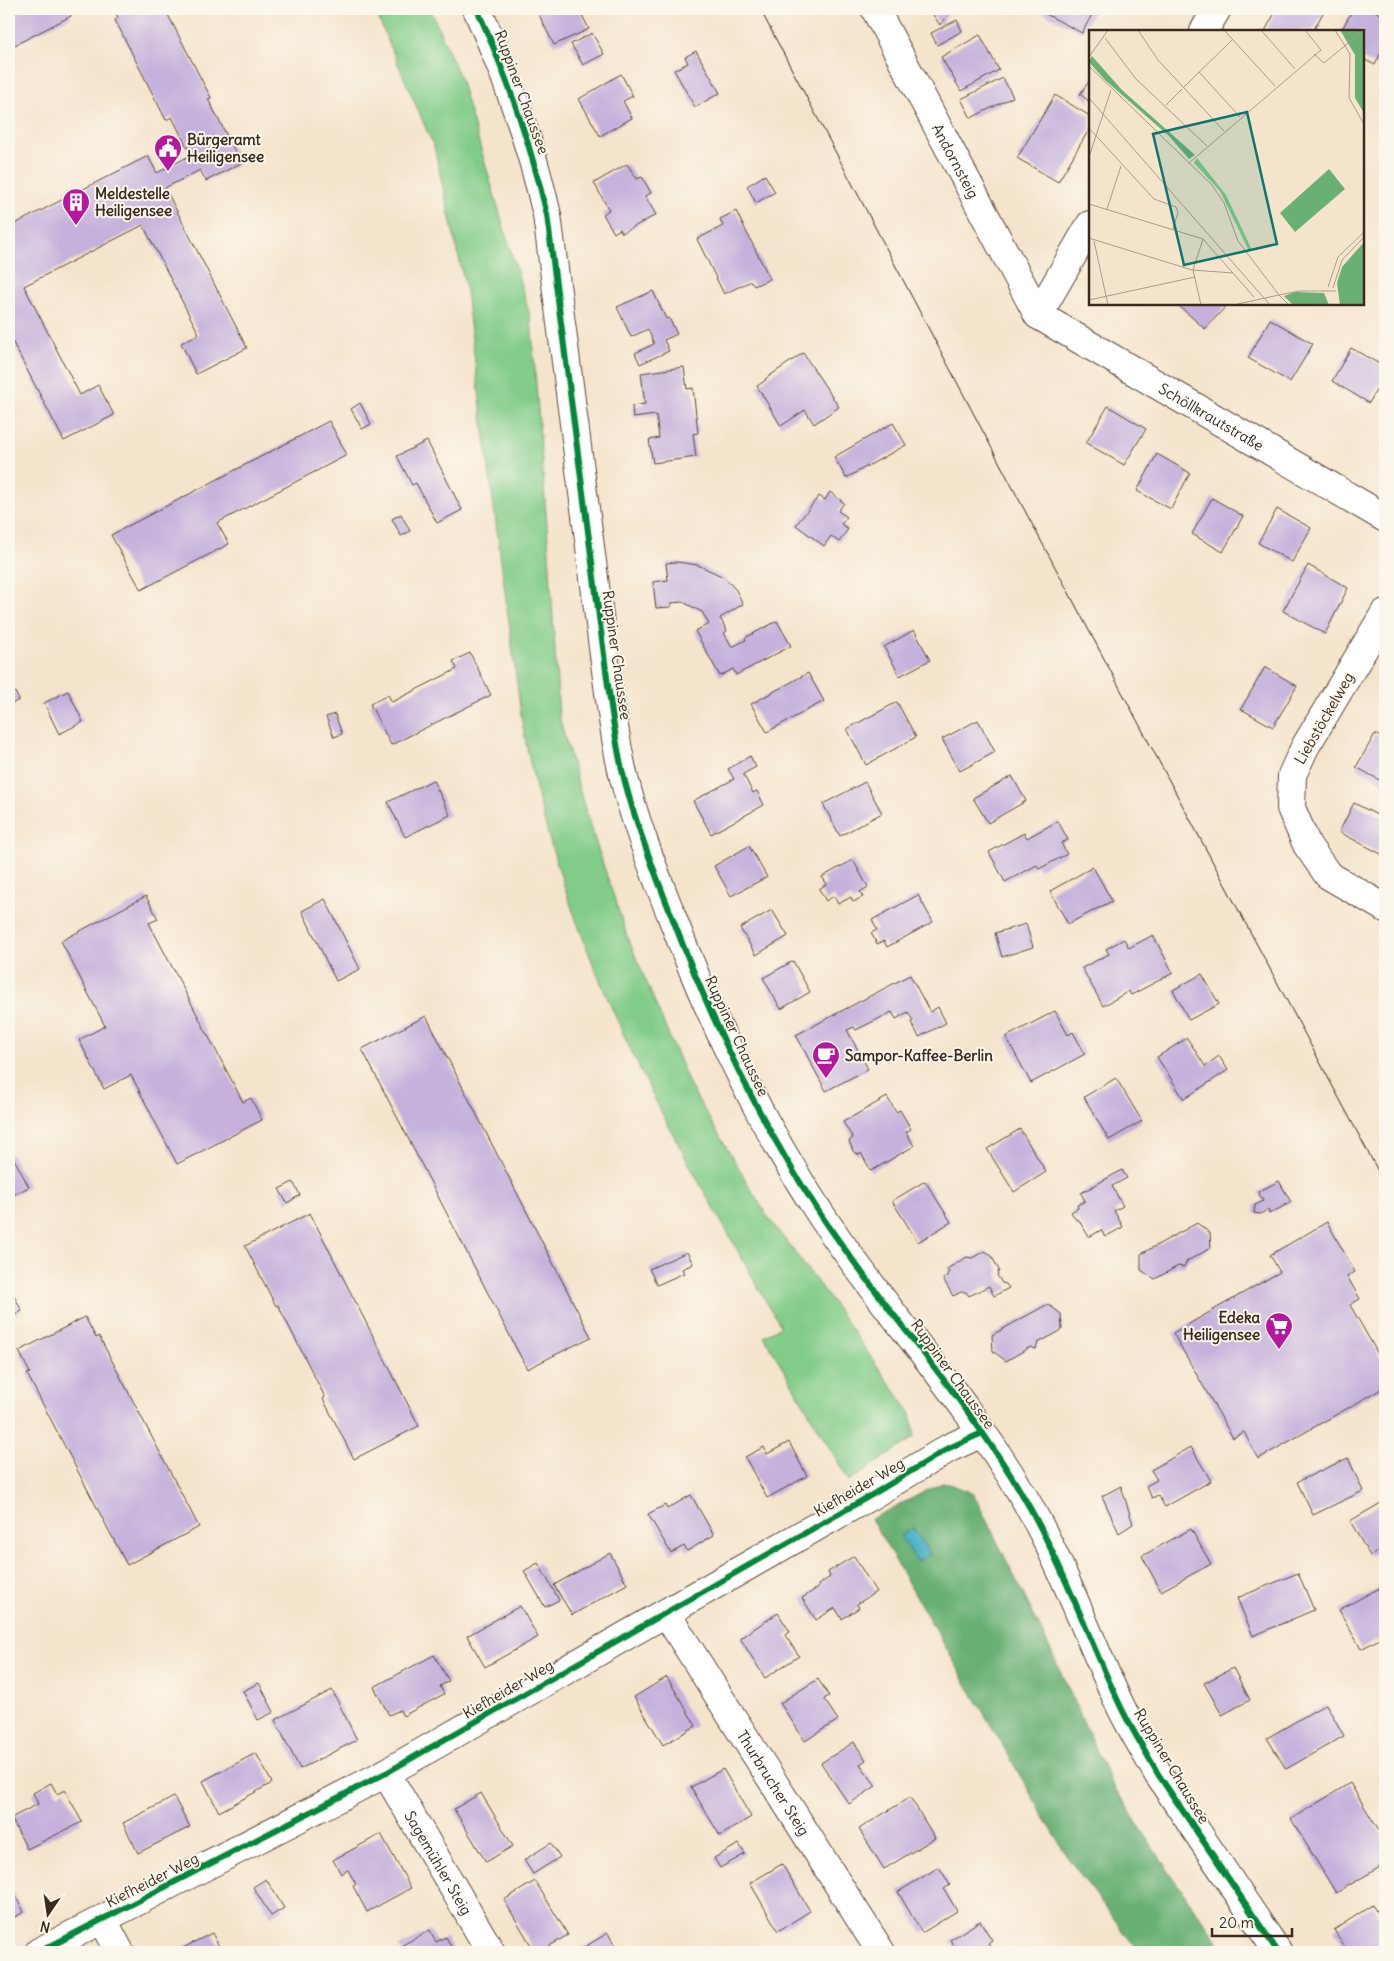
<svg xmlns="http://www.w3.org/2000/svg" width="1394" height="1961" viewBox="0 0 1394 1961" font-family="Delius,sans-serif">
  <rect width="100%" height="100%" fill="#fbf7ec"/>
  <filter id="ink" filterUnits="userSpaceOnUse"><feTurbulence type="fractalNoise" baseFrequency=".02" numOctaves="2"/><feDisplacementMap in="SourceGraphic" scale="10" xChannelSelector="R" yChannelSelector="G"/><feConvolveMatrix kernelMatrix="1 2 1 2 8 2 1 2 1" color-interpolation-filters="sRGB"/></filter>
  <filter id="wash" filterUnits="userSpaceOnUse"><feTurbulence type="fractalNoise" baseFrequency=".0096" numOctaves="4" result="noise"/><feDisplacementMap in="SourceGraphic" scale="20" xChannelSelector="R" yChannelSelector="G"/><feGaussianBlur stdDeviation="1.12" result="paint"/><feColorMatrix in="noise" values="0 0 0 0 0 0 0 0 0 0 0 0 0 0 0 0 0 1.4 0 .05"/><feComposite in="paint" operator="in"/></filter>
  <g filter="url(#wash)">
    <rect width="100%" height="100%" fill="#f5e4cc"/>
    <path fill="#82cc89" stroke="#5e7b54" d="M400,9H430L459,75L531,319L549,552L559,716L586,813L627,936L690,1086L767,1216L830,1299L911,1414L915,1437L849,1481L764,1336L781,1326C761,1295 744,1261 725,1228C633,1069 551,897 521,715L465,285L434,147L379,20Z"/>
    <path fill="#69b075" stroke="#526d4a" d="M944,1482L973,1493L1046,1640L1111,1782L1171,1875L1226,1952H1139L1068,1858L871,1519Z"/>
    <path fill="#44aec3" stroke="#406c70" d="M913,1528L930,1554L917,1562L900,1536Z"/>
    <g id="blocks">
      <path fill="#c5b1dc" d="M9,9H68L71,16L9,48Z
        M114,9H165L211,98L208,99L241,163L206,181L200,170L165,188L247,348L196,374L181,343L199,334L143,225L24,286L80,395L98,385L114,415L64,441L9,335V227L148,156L157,173L191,155L172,117L166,120L115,20L118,18Z
        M536,9H579L589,29L554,45Z
        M929,9H952L940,25Z
        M1036,9H1095L1082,33Z
        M1277,9H1319L1324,11L1313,31H1265Z
        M1353,9H1371L1385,16V45L1375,65L1363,59V31H1341Z
        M957,20L962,31L937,45L931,33Z
        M592,33L604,54L583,65L571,44Z
        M980,35L999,70L961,91L941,57Z
        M696,51L720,93L695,107L674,70L688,63L685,57Z
        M621,74L633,96L623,101L632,118L600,136L579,99Z
        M1003,78L1013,97L971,118L961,99Z
        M1090,80V102L1080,94Z
        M1055,95L1090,116V128L1058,182L1017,158Z
        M627,164L637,179L642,177L651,193L645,196L656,215L622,233L620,229L614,233L603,214L609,210L594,183Z
        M765,175L775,192L756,203L747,186Z
        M736,211L770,279L754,286L751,281L724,294L697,239L723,226L720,219Z
        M653,291L666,319L669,318L677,334L664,340L669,351L640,364L635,353L654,344L648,329L631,337L617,307Z
        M1177,304H1228L1205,329Z
        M1270,319L1313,344L1290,382L1248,358Z
        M1351,348L1385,367V375L1369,403L1332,381Z
        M803,353L839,407L814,424L805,410L781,426L757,386L766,380L765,379Z
        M684,367L687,389L693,388L698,433L693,434L696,457L653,463L649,440L659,438L656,415L633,418L632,406L645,404L641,373Z
        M360,403L371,424L362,429L351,409Z
        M1108,406L1146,429L1124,465L1086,443Z
        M329,421L347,455L217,523L229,544L141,590L111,535Z
        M893,423L906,445L846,478L834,457Z
        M427,441L462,510L437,523L416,483L412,485L397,456Z
        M1157,454L1190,473L1171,509L1137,491Z
        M830,492L844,503L838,511L847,517L841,524L848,529L839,542L831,536L824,546L796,525L819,496L825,500Z
        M1212,498L1243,516L1223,552L1192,534Z
        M1277,509L1311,528L1292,562L1258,543Z
        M401,514L410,531L401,536L392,519Z
        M677,562L698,565L724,577L736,590L743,604L720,618L727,631L724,633L732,647L746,640L745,638L777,621L791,646L736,675L733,669L720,676L695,631L709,624L702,612L683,602L671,603V607L656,608L653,582L668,580L666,563Z
        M1308,565L1348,588L1325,634L1283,611Z
        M914,630L930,660L900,676L884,647Z
        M470,653L491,695L391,745L370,704L388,695L392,702L457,669L453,661Z
        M1265,667L1297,686L1273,727L1241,709Z
        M808,673L824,701L767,732L751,704Z
        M68,691L83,722L59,734L44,703Z
        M15,692L19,700L9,705V695Z
        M897,702L916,737L866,765L847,729Z
        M335,714L342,734L334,737L326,717Z
        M978,720L995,752L960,771L942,739Z
        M1375,734L1385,739V783L1356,767Z
        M750,756L756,767L743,774L753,793L757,791L764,805L711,834L693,801L734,779L728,769Z
        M1012,776L1026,801L988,823L973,798Z
        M433,780L450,815L405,837L388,802Z
        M865,782L882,813L840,836L823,804Z
        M1354,803L1385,819V856L1339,832Z
        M1058,821L1068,840L1061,843L1067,854L1039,869L1037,865L1005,882L989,852L1024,833L1027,838Z
        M749,846L767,877L731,896L714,866Z
        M853,860L868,887L860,892L863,897L853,902L851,897L838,904L834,896L826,901L819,889L827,884L822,877Z
        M1093,867L1112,901L1068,924L1050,891Z
        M918,895L933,922L887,947L884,941L877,944L871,933L877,930L872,920Z
        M146,896L158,919L149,923L243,1102L251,1098L262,1120L177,1164L131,1075L104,1089L79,1040L105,1026L61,941Z
        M325,899L360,969L336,981L302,911Z
        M772,910L788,936L756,955L740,928Z
        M1026,924L1033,947L1002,957L995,933Z
        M1153,935L1173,973L1131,995L1129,991L1103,1006L1082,968L1109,954L1106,949L1124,939L1129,948Z
        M793,961L810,992L781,1009L763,978Z
        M1202,974L1219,1004L1189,1020L1173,990Z
        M910,975L930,1012L938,1007L946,1023L919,1037L911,1022L913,1021L908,1012L896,1019L892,1012L856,1030L854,1027L847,1030L868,1069L826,1091L796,1035Z
        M1055,1011L1068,1035L1073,1032L1085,1054L1031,1083L1006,1037Z
        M426,1016L591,1337L527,1369L362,1049Z
        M1187,1038L1205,1066L1219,1056L1228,1070L1184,1099L1157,1057Z
        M1116,1078L1142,1121L1109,1140L1084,1097Z
        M887,1097L896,1112L900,1110L911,1129L906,1132L914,1146L871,1171L861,1153L859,1155L853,1151L849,1141L853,1138L843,1122Z
        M1020,1129L1046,1172L1014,1192L987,1149Z
        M11,1153L29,1187L9,1197V1155Z
        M1122,1170L1127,1178L1112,1186L1123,1206L1114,1211L1123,1227L1105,1237L1101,1230L1089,1237L1078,1219L1076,1220L1071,1212L1078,1208L1077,1205L1085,1201L1081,1193Z
        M925,1181L951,1222L918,1242L892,1201Z
        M1279,1181L1291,1202L1269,1214L1268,1210L1260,1214L1254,1213L1255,1205L1263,1201L1258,1192Z
        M293,1182L300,1195L287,1203L279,1189Z
        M310,1213L419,1426L354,1459L323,1399L325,1397L278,1305L276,1306L245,1246Z
        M1327,1222L1355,1272L1347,1276L1360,1299L1350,1305L1385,1366V1387L1258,1459L1244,1432L1233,1438L1173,1333L1280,1272L1270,1255Z
        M1197,1223L1210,1233L1211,1248L1187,1261L1184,1267L1178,1266L1155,1279L1141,1270V1254Z
        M985,1251L991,1255L999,1270L997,1275L1002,1283L1006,1284L1009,1288L994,1296L989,1286L969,1296L966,1292H961L953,1296L943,1279L948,1276L949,1272L947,1269L967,1257L972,1258Z
        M687,1252L693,1264L682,1269L684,1273L657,1285L649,1269Z
        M9,1286L22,1311L9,1318Z
        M1048,1304L1061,1314L1062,1330L1038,1343L1036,1349L1030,1347L1006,1361L993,1351L992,1335Z
        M85,1317L96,1338L99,1336L199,1527L127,1565L27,1374L30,1373L19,1351Z
        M789,1442L807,1476L767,1498L745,1457L764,1447L767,1454Z
        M1191,1447L1211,1481L1165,1507L1158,1495L1152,1498L1146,1486L1157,1480L1151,1470Z
        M1348,1458L1363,1491L1313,1515L1297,1482Z
        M1121,1486L1133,1524L1119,1533L1102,1496Z
        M691,1495L714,1535L687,1551L684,1546L671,1553L648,1514L665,1505L667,1509Z
        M1381,1503L1385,1510V1548L1370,1556L1350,1521Z
        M1191,1529L1211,1564L1161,1591L1142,1556Z
        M610,1553L627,1584L572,1615L554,1585Z
        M854,1556L876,1592L857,1604L859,1608L842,1619L835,1608L816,1620L802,1598L819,1587L818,1585L830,1577L828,1572Z
        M538,1563L559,1600L545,1607L524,1571Z
        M1298,1573L1314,1610L1253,1636L1237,1598Z
        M1385,1585V1636L1361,1649L1339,1610Z
        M520,1606L538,1637L485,1667L467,1636Z
        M778,1613L790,1632L785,1635L799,1656L765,1678L740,1638Z
        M434,1655L449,1681L440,1686L444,1694L403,1716L400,1710L389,1715L374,1687Z
        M1233,1668L1250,1700L1222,1715L1204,1683Z
        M667,1677L696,1726L663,1745L634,1697Z
        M818,1679L829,1696L824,1699L838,1720L805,1741L780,1703Z
        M259,1683L274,1712L258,1720L243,1691Z
        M332,1690L357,1740L300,1769L275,1720Z
        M1326,1704L1344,1736L1286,1769L1267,1738Z
        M854,1742L866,1760L860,1764L876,1786L849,1804L821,1763Z
        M256,1753L272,1783L219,1812L203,1781Z
        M723,1769L751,1817L720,1836L691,1787Z
        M51,1783L57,1794L65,1790L82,1822L27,1849L11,1818L38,1804L33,1793Z
        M1350,1783L1385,1841V1864L1336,1893L1291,1819Z
        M481,1793L513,1846L486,1862L454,1809Z
        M174,1797L190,1827L138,1853L123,1823Z
        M910,1797L935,1838L884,1869L859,1829Z
        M381,1834L411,1888L367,1912L353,1886L356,1884L348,1870L341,1874L333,1860Z
        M551,1843L560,1857L533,1874L524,1860Z
        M739,1844L745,1854L720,1868L714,1858Z
        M782,1864L810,1911L778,1931L750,1883Z
        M939,1867L950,1885L944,1889L957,1911L922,1933L898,1892Z
        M266,1879L284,1908L271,1916L253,1887Z
        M535,1881L568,1935L539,1952H535L504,1900Z
        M9,1884L24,1912L9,1920Z
        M1372,1905L1385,1925V1952H1379L1374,1946L1364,1952H1348L1334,1930Z
        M980,1921L992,1940L988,1943L994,1952H958L950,1940Z
        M430,1930L436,1942L446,1937L454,1952H402L399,1947Z
        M212,1933L222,1952H175Z
        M608,1933L616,1948L608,1952H576Z"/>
    </g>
  </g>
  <g filter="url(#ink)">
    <use href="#blocks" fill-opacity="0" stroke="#574638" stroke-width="1"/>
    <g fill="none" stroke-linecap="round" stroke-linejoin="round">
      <g stroke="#574638" stroke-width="30">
        <g id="minor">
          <path id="s1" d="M875,9L1038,315"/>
          <path d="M1204,31L1217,9"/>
          <path id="s2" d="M1038,315L1385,518"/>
          <path d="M1038,315L1090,225"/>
          <path d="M1385,613L1305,747L1292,775L1291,808L1307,845L1328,875L1385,908"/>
          <path id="s3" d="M666,1613L881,1952"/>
          <path id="s4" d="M386,1773L491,1952"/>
          <path d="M103,1920L120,1952"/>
          <path d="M39,1952L386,1773L875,1493L949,1448L982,1433"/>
        </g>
      </g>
      <g stroke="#574638" stroke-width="30">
        <path id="major" d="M477,9C507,76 531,144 547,215L607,678C612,713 616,748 625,782C637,828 655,873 672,917C711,1020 758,1119 819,1212C882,1308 964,1395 1022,1494C1061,1560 1086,1633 1119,1703C1130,1727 1145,1750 1158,1774L1278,1952"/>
      </g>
      <use href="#minor" stroke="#fff" stroke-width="28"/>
      <use href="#major" stroke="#fff" stroke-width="28"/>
      <path stroke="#3b2a1e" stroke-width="1" d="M760,9L1016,494L1385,1184"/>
      <g stroke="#fbf7ec" stroke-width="9">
        <path id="cycleway" d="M477,9C507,76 531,144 547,215L607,678C612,713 616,748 625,782C637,828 655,873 672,917C711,1020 758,1119 819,1212C882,1308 964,1395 1022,1494C1061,1560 1086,1633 1119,1703C1130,1727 1145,1750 1158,1774L1278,1952
          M39,1952L386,1773L875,1493L949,1448L982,1433"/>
      </g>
      <use href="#cycleway" stroke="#00873e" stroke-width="6"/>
    </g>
  </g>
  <defs>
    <g id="civic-pin" transform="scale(1.4375)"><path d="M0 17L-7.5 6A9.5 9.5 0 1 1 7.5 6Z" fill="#b5179e" stroke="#fbf7ec"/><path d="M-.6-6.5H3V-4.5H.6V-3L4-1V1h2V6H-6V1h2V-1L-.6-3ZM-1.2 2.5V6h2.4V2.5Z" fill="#fff"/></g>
    <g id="building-pin" transform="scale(1.4375)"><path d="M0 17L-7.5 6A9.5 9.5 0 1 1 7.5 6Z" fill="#b5179e" stroke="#fbf7ec"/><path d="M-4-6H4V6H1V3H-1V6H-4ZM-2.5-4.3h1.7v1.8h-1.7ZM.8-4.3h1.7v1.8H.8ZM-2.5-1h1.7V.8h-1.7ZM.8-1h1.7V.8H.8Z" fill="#fff"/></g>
    <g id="cafe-pin" transform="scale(1.4375)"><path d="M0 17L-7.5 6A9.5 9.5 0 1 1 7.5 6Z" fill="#b5179e" stroke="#fbf7ec"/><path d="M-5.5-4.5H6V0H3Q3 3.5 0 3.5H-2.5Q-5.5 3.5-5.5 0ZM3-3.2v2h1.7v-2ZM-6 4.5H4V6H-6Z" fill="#fff"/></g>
    <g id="supermarket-pin" transform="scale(1.4375)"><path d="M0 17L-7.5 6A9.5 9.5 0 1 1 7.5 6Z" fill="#b5179e" stroke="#fbf7ec"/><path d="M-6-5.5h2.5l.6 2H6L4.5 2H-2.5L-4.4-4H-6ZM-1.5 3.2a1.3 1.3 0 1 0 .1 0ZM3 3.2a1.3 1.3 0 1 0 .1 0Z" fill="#fff"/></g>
  </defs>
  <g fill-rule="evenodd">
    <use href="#civic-pin" x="168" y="148"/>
    <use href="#building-pin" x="76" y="202"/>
    <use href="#cafe-pin" x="826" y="1055"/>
    <use href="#supermarket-pin" x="1279" y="1326"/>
  </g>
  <g text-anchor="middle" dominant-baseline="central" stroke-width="4" stroke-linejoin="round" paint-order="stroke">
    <g font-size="15" fill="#3b2a1e" stroke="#fbf7ec">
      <text transform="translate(522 92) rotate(70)">Ruppiner Chaussee</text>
      <text stroke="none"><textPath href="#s1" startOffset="172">Andornsteig</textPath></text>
      <text stroke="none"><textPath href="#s2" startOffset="201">Schöllkrautstraße</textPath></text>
      <text transform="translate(617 655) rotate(82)">Ruppiner Chaussee</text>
      <text transform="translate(1324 718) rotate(-60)">Liebstöckelweg</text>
      <text transform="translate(737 1036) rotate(65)">Ruppiner Chaussee</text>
      <text transform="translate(953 1374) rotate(54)">Ruppiner Chaussee</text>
      <text transform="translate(859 1487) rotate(-30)">Kiefheider Weg</text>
      <text transform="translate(508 1689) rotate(-30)">Kiefheider Weg</text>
      <text transform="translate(1172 1766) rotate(59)">Ruppiner Chaussee</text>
      <text stroke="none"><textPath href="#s3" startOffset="201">Thurbrucher Steig</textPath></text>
      <text stroke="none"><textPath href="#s4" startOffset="104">Sagemühler Steig</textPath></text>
      <text transform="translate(152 1880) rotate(-27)">Kiefheider Weg</text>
    </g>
    <g font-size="15" font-weight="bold" fill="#3b2a1e" stroke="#fbf7ec" text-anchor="start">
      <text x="187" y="139">Bürgeramt<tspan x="187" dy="17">Heiligensee</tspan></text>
      <text x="95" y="193">Meldestelle<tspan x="95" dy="17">Heiligensee</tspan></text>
      <text x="845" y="1055">Sampor-Kaffee-Berlin</text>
      <text x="1260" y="1317" text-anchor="end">Edeka<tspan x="1260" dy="17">Heiligensee</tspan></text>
    </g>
  </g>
  <g transform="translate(1089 30)">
    <rect width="275" height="275" fill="#f5e4cc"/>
    <path d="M108,128L137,165L162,218L160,221L131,161L105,133Z" fill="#82cc89"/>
    <path d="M251,0H275V83L266,68V25ZM3,26L33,60L106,125L100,129L80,106L16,50L0,32ZM240,139L256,159L206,202L191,183ZM275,212V275H251L248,253L253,237ZM206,262L235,263L240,275H204L195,266Z" fill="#69b075"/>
    <path fill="none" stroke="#ab9a86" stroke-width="1" d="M49,0L69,30L135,101M135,0L186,56M172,0L206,39M246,0L261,24L260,68L275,94M16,8L47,49L118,116M225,24L235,33L275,0M0,27L19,0M0,36L123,155L135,173L149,211L190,265L210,261H247M110,42L151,87M94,58L144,9M0,68L181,275M77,75L93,59M0,98L65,169L87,177L89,182L84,199M0,127L22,60M100,133L232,20L216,0M0,174L114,209M18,179L32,136M0,208L103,240L144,243M114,209L165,267M5,211L19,275M239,257L249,227L275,202M244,258L253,230L275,207M0,270L106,247M112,275L104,240L114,209M144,275L190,265L200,275"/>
    <path fill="#0f766e" fill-opacity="0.15" stroke="#0f766e" stroke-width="2.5" d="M158,82L188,214L95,235L64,104Z"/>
    <rect width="275" height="275" fill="none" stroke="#3b2a1e" stroke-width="2.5"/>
  </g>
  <rect width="1394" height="1961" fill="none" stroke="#fbf7ec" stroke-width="30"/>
  <g transform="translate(48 1914) rotate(193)" stroke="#fbf7ec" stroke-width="4" paint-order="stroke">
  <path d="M0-4L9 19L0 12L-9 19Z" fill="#3b2a1e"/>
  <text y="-8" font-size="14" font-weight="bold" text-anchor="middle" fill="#3b2a1e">N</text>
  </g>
  <path d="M1212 1928v8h80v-8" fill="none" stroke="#3b2a1e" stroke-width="2.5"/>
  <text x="1219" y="1928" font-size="15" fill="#3b2a1e" stroke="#fbf7ec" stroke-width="4" paint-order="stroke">20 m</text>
</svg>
